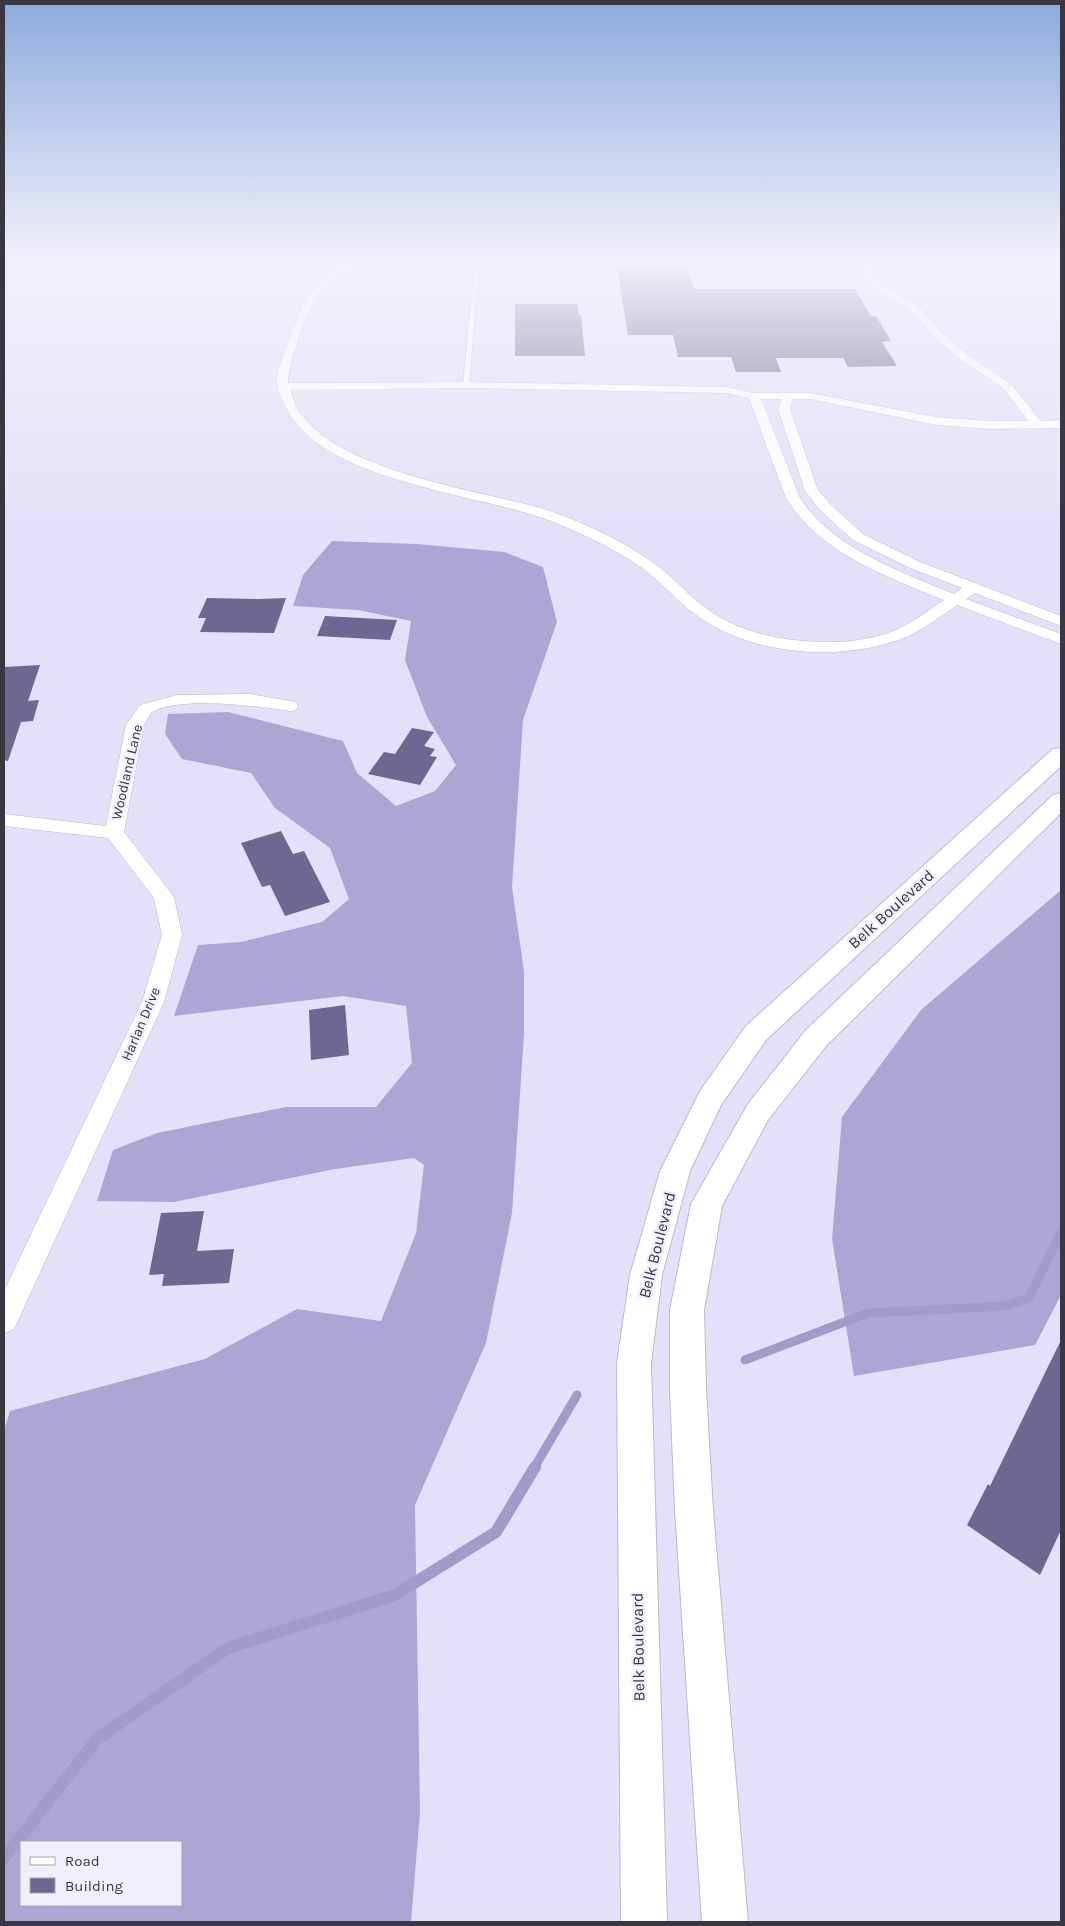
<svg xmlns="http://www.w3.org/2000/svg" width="1065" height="1926" viewBox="0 0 1065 1926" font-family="Karla,sans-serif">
  <rect width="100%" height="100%" fill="#e4e0f9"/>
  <path fill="#aea5d5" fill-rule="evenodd" d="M332,541L417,544L504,552L543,567L557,622L523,720L512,887L524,972V1034L512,1213L486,1343L415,1505L420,1812L411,1922H4V1430L10,1411L205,1359L297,1309L381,1321L416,1233L424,1165L414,1158L335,1169L174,1202L97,1201L113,1150L157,1133L286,1107H376L412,1063L406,1006L343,996L174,1016L198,945L241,942L322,922L349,899L330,848L275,808L251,773L182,759L165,734L168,714L228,712L343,741L357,773L396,806L435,791L456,765L427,717L405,660L411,621L358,610L293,606L303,575ZM21,1842H181V1905H21Z
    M1061,890V1295L1035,1345L854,1376L832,1239L842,1117L921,1010Z"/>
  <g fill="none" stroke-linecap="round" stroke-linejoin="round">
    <path stroke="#a39aca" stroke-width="9" d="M745,1360L868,1313L1005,1306L1029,1298L1061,1232
      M534,1468L577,1395"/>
    <path stroke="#a39aca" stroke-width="12" d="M4,1858L97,1739L228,1648L395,1595L496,1532L535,1467"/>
  </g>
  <path fill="#6f6692" d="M616,262H686L694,289H855L871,316H876L891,341L882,342L897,366L848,367L843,358H776L781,372H736L731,357H678L673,335H628Z
    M515,304H577L579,315H581L585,356H515Z
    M207,598L259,599L286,598L274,633L200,632L206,618H198Z
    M325,616L397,620L390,640L317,636Z
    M40,665L28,701L39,700L33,721L21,722L8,761L4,760V667Z
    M412,728L434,732L424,746L435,749L430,756L437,757L420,785L368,774L384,752L395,754Z
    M281,831L293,854L304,851L330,902L285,916L270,885L262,887L241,843Z
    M345,1005L349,1055L311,1060L309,1010Z
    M204,1211L197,1251L234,1249L229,1283L162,1286L164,1274L149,1275L161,1213Z
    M1061,1340V1530L1040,1575L967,1525L988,1484L990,1486Z"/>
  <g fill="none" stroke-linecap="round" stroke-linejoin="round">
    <g stroke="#bcb8d0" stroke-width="1">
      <path id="service" d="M475,262H479L469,385L466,387L463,385Z
        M717,262H721L726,271L741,276H869L871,277L869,278H741L722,273Z"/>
    </g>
    <g stroke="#bcb8d0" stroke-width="1">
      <path id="minor" d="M353,262H367C356,272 338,273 326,284C311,298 288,362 288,383L466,382L726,387L754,393H810L936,417L989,421H1028L1003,388L960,359L934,337L914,313L872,287L855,262H865L879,283L922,309L942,333L968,355L1011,384L1041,421L1061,420V428L989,429L936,425L810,399H793L790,409L818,490L830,504L863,534L920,562L1061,616V626L975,593L966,599L1061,634V644L957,605C939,618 921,631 901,639C839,662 753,655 699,617C681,605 667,588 650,574C622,552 589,537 556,523C484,493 321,484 285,406C282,399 277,391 277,385C276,369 284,354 289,340C304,300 310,278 353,262ZM466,388L726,393L749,398L785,496C817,552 887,577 944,600C928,611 913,622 896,630C861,645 817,644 780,638C755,634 731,625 710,611C695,601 683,588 670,576C655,563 638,552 620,542C594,528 565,515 537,507C473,490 341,470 301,414C296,408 293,398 290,390ZM761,399H782L778,409L805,491L820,510L853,540L910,568L962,588L954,594C903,573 828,546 799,496Z
        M1021,262L1061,265V271L1026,265Z
        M250,694L290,701L296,702L298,706L296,710L290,711C260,706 178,696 152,712C149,715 146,721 144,725L124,832L174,897L182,935L164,1002L14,1329L4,1333V1291L142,1002L162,935L154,898L108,838L4,826V814L106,826L126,725L140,705L177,695Z"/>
    </g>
    <g stroke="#bcb8d0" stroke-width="2">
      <path id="tertiary" d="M1061,748V766L766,1040L721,1105L690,1171L662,1275L651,1363L667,1922H621L617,1363L630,1275L660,1171L700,1091L746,1026L1053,749Z
        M1061,793V813L826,1046L768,1120L722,1206L704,1310L706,1390L713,1510L748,1922H702L675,1510L670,1390V1310L691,1204L748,1104L806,1030L1053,795Z"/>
    </g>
    <use href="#service" fill="#fff" fill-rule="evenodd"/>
    <use href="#minor" fill="#fff" fill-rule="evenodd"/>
    <use href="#tertiary" fill="#fff" fill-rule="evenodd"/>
  </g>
  <linearGradient id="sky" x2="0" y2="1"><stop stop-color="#8caadc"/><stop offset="0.49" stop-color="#f3f1fc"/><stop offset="1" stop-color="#f3f1fc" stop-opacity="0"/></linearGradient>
  <rect width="1065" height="532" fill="url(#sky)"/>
  <g text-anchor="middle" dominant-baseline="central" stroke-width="5" stroke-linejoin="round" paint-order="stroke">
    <g font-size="14" fill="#393842" stroke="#f1eefe">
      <text transform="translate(127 772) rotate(-77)">Woodland Lane</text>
      <text transform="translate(141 1024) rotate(-67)">Harlan Drive</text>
    </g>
    <g font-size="16" fill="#393842" stroke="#f1eefe">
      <text transform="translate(891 909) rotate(-42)">Belk Boulevard</text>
      <text transform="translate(657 1245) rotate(-76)">Belk Boulevard</text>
      <text transform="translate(638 1647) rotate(-91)">Belk Boulevard</text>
    </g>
  </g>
  <rect width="1065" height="1926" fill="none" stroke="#393842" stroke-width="10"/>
  <rect x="20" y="1841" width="162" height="65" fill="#f1eefe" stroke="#a7a5b3"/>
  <rect x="30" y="1857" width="25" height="8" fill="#ffffff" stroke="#a7a5b3"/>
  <text x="65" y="1866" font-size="15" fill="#393842">Road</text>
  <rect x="30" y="1878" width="25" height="15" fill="#6f6692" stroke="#a7a5b3"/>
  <text x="65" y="1891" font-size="15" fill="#393842">Building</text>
</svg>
